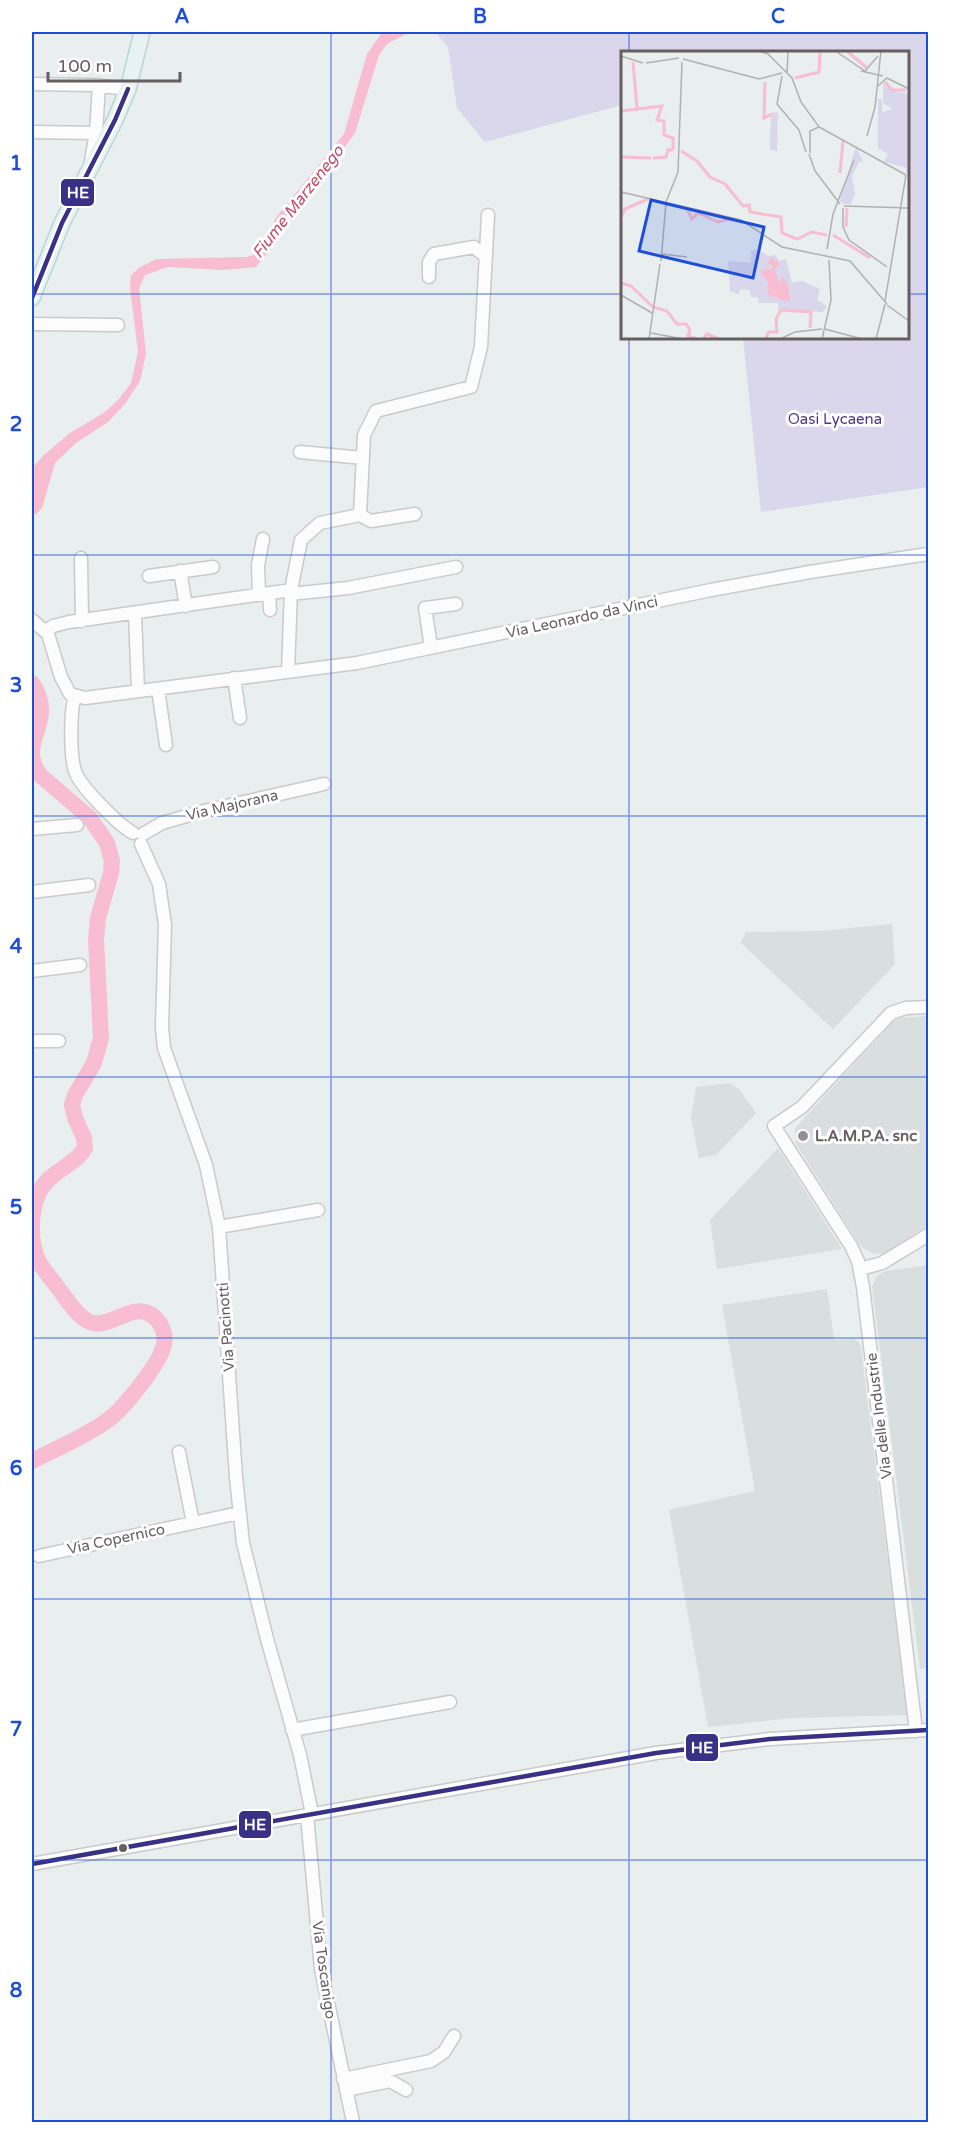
<svg xmlns="http://www.w3.org/2000/svg" width="960" height="2154" viewBox="0 0 960 2154" font-family="'Varela Round',sans-serif">
  <rect width="100%" height="100%" fill="#e9eeef"/>
  <path fill="#d9dede" d="M892,924L895,964L833,1029L741,943L746,932L821,931Z
    M928,1016V1225L887,1252L879,1254L872,1253L863,1248L858,1242L796,1144L795,1128L893,1022L898,1018Z
    M729,1083L739,1089L756,1113L716,1155L699,1158L691,1118L696,1087Z
    M778,1148L842,1249L717,1269L710,1220Z
    M928,1265V1668L920,1669L872,1287L876,1277L885,1271Z
    M827,1289L834,1340L854,1339L859,1342L861,1348L907,1715L793,1718L708,1727L669,1510L755,1491L722,1305Z"/>
  <path fill="#dad6eb" d="M435,32H928V487L761,512L743,338H908V52H622V105L485,142L457,108L448,47Z"/>
  <path fill="#f8bdd0" d="M386,32H410L387,44L379,55L355,133L290,221L276,243L256,267L223,270L168,267L145,275L139,288L146,354L140,381L125,404L108,422L76,443L55,463L42,508L36,514L32,515V468L44,455L70,433L105,412L118,400L131,383L138,352L130,288L131,275L140,267L157,259L247,257L256,254L277,216L344,134L367,54L381,34Z
    M50,1446L54,1456L32,1467V1455Z"/>
  <g fill="none" stroke-linecap="round" stroke-linejoin="round">
    <path stroke="#f8bdd0" stroke-width="16" d="M32,683C59,723 15,741 40,775L90,818L107,843L112,861L111,873L98,918L96,939L101,1038L94,1063L75,1095L72,1105L75,1118L84,1138L85,1148C77,1162 59,1169 48,1180C29,1199 28,1239 39,1262C44,1271 52,1279 58,1288C67,1299 78,1319 93,1323C113,1327 133,1301 153,1316C162,1323 166,1334 164,1344C161,1363 123,1409 108,1420C85,1437 57,1448 32,1461"/>
    <g stroke="#cacaca" stroke-width="15">
      <path id="minor" d="M32,84L92,85L128,89
        M32,132L96,133
        M91,161L96,133L99,85
        M429,277V262L434,254L474,247L486,257
        M32,324L118,325
        M300,452L363,458
        M360,515L371,521L415,514
        M81,558L82,621
        M180,571L186,606
        M149,576L213,567
        M269,593L270,610
        M259,594L258,565L263,539
        M290,594L348,588L456,567
        M135,614L138,691
        M32,620L48,634L61,677L70,694L85,698L357,663L711,590L810,572L928,554
        M46,631L53,626L69,622L291,590
        M431,647L425,608L456,604
        M288,672L291,590L301,540L320,523L360,515L364,435L376,411L471,387L481,347L488,215
        M234,678L240,718
        M158,689L166,745
        M75,696C70,711 70,756 75,771C80,787 119,825 133,833
        M32,829L77,825
        M143,834L162,823L204,811L324,784
        M141,844L159,884L165,925L162,1027L164,1048L206,1165L219,1227L236,1477L243,1543L267,1639L300,1755L312,1814
        M32,892L89,885
        M32,971L80,965
        M32,1041H59
        M219,1227L318,1210
        M860,1269L882,1263L928,1235
        M179,1452L193,1523
        M39,1556L239,1513
        M292,1730L450,1702
        M916,1731L863,1287L858,1261L851,1246L774,1126L802,1107L891,1013L906,1008L928,1007
        M307,1815L321,1969L353,2122
        M32,1864L656,1753L770,1739L928,1730
        M343,2079L431,2061L444,2052L454,2036
        M346,2090L390,2081L406,2090"/>
    </g>
    <g stroke="#b7d6d6" stroke-width="18">
      <path id="major" d="M32,298L62,223L115,120L128,89L142,32"/>
    </g>
    <use href="#minor" stroke="#fcfcfd" stroke-width="12"/>
    <use href="#major" stroke="#e9f2f3" stroke-width="15"/>
    <g stroke="#fff" stroke-width="9">
      <path id="bus-1" d="M32,298L62,223L115,120L128,89
        M32,1864L656,1753L770,1739L928,1730"/>
    </g>
    <use href="#bus-1" stroke="#393185" stroke-width="4.5"/>
  </g>
  <path fill="none" stroke="#1d4ed8" stroke-width="1.5" stroke-opacity="0.55" d="M331,32V2122M629,32V52M32,294H622M908,294H928M629,338V2122M32,555H928M32,816H928M32,1077H928M32,1338H928M32,1599H928M32,1860H928"/>
  <circle fill="#949092" stroke="#fff" stroke-width="2" cx="803" cy="1136" r="6"/>
  <circle fill="#675e60" stroke="#fff" stroke-width="2" cx="123" cy="1848" r="5"/>
  <g text-anchor="middle" dominant-baseline="central" stroke-width="6" stroke-linejoin="round" paint-order="stroke">
    <g font-size="15" fill="#51368e" stroke="#fff">
      <text x="835" y="419">Oasi Lycaena</text>
    </g>
    <g font-size="15" fill="#675e60" stroke="#fff">
      <text transform="translate(582 617) rotate(-12)">Via Leonardo da Vinci</text>
      <text transform="translate(232 805) rotate(-13)">Via Majorana</text>
      <text transform="translate(226 1327) rotate(-94)">Via Pacinotti</text>
      <text transform="translate(879 1416) rotate(-97)">Via delle Industrie</text>
      <text transform="translate(116 1539) rotate(-12)">Via Copernico</text>
      <text transform="translate(324 1970) rotate(82)">Via Toscanigo</text>
    </g>
    <g font-size="15" font-weight="bold" fill="#675e60" stroke="#fff" text-anchor="start">
      <text x="815" y="1136">L.A.M.P.A. snc</text>
    </g>
    <g font-size="16" font-style="italic" fill="#c64764" stroke="#fff">
      <text transform="translate(298 202) rotate(-52)">Fiume Marzenego</text>
    </g>
  </g>
  <g transform="translate(621 51)">
    <rect width="288" height="288" fill="#e9eeef"/>
    <path d="M262,32L271,40L288,43L287,123L284,116L263,111L267,103L257,97V48H261V61L272,58L262,52ZM157,61L156,100L149,99L150,62ZM235,95L242,111H238L231,125L234,143L230,153H224L219,150ZM137,198L148,205L155,204L158,210L165,208L171,232L181,230L199,238L196,249L206,255L202,261L161,259L158,263L157,252H138L137,246H130L129,239L119,238L118,243L109,240L107,210L130,212V200Z" fill="#dad6eb"/>
    <path d="M151,207L160,213L154,217L156,228L160,232L161,225L167,233L169,251L147,244V231L139,220L153,217L147,211Z" fill="#f8bdd0"/>
    <path fill="none" stroke="#f8bdd0" stroke-width="3" d="M226,0L246,17M12,11L16,57M174,27L198,21L199,0M144,31L143,67L151,63M264,31L271,39H285M0,60L41,55L36,69L43,70V84L52,87V99M60,100L76,110L89,126L104,133L122,155L128,154L129,161L160,166L161,182L176,188L191,181L206,184M0,106L30,107M32,107L45,106L47,99H52M219,122L222,90M66,158L71,168L77,162L97,171L109,168M0,166L4,158L27,148M225,176L226,157M212,184L249,207M0,232L10,235L32,256L46,260L56,273H65L69,279L67,285L76,288M82,288L86,283L98,288M144,288L148,281H156L155,268L160,259L190,261L189,277"/>
    <path fill="none" stroke="#b1b0b2" stroke-width="1.5" d="M138,0L147,3L171,27L180,51L198,76L285,124M216,1L244,20L257,5M0,5L22,12M62,8L138,28L161,22M25,12L58,7M240,20L262,25M166,22L167,0M161,25L156,53L178,79L185,101M257,35L266,27L288,38M246,85L254,56L260,0M189,102V80L198,76M188,103L194,120L219,153M0,141L120,169L161,196L229,210L266,253M45,151L57,121L61,11M223,155L288,157M222,157V176L228,189L266,216M206,198L212,163L233,109M41,203L66,206M40,210L45,152M0,244L31,262M264,250L285,124M266,254L288,270M204,278L241,288M30,282L62,288M28,288L39,213M159,288L174,281L201,278M201,288L210,249L208,209M255,288L264,253"/>
    <path fill="#1d4ed8" fill-opacity="0.15" stroke="#1d4ed8" stroke-width="3" d="M30,149L143,176L132,227L18,200Z"/>
    <rect width="288" height="288" fill="none" stroke="#675e60" stroke-width="3"/>
  </g>
  <g stroke="#fff" stroke-width="2">
    <rect x="60" y="178" width="35" height="29" rx="6" fill="#393185"/>
    <rect x="685" y="1733" width="34" height="29" rx="6" fill="#393185"/>
    <rect x="238" y="1810" width="34" height="29" rx="6" fill="#393185"/>
  </g>
  <g font-size="16" text-anchor="middle" font-weight="bold" fill="#fff">
    <text x="78" y="198">HE</text>
    <text x="702" y="1753">HE</text>
    <text x="255" y="1830">HE</text>
  </g>
  <rect width="960" height="2154" fill="none" stroke="#ffffff" stroke-width="66"/>
  <path d="M48 72v9h132v-9" fill="none" stroke="#675e60" stroke-width="3"/>
  <text x="57" y="72" font-size="18" fill="#675e60" stroke="#ffffff" stroke-width="4.5" paint-order="stroke">100 m</text>
  <rect x="33" y="33" width="894" height="2088" fill="none" stroke="#1d4ed8" stroke-width="2"/>
  <g font-size="20" text-anchor="middle" font-weight="bold" fill="#1d4ed8">
    <text x="182" y="23">A</text>
    <text x="480" y="23">B</text>
    <text x="778" y="23">C</text>
    <text x="16" y="170">1</text>
    <text x="16" y="431">2</text>
    <text x="16" y="692">3</text>
    <text x="16" y="953">4</text>
    <text x="16" y="1214">5</text>
    <text x="16" y="1475">6</text>
    <text x="16" y="1736">7</text>
    <text x="16" y="1997">8</text>
  </g>
</svg>
